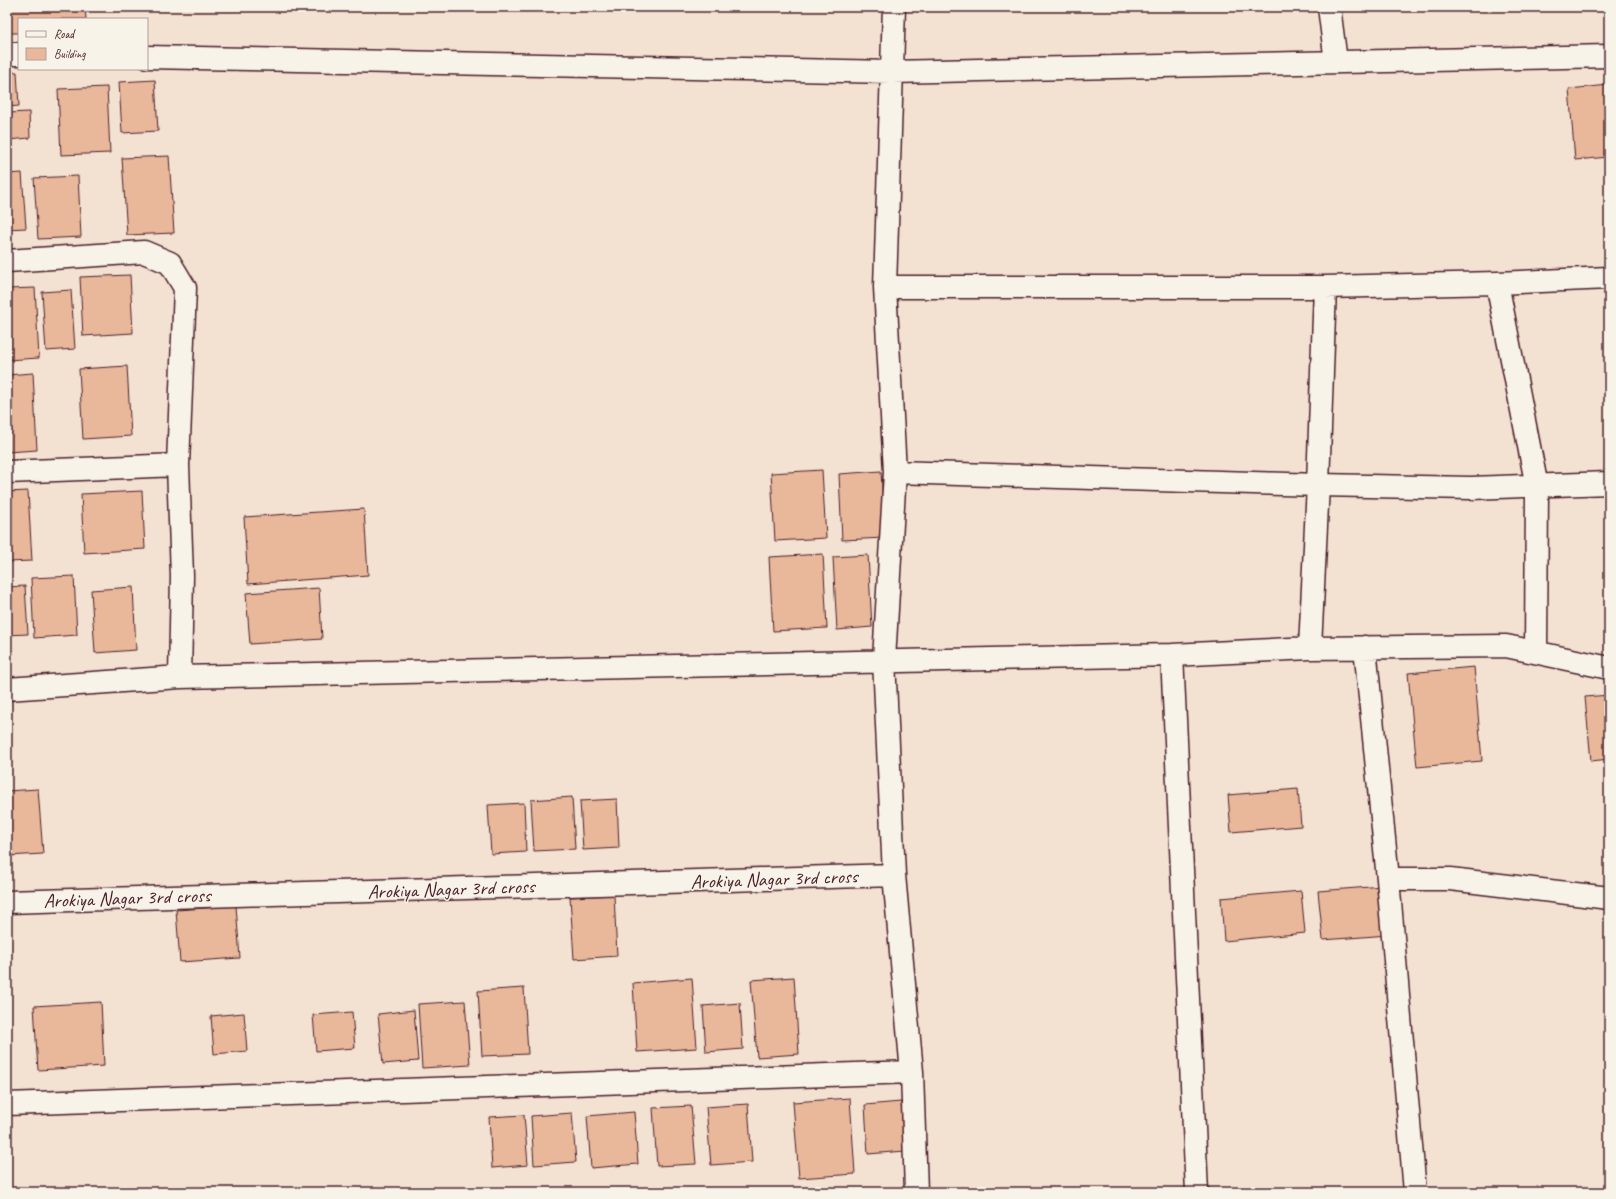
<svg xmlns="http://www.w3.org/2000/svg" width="1616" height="1199" viewBox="0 0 1616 1199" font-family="Caveat,sans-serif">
  <rect width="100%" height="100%" fill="#f3e1d1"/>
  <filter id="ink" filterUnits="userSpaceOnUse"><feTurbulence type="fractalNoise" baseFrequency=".025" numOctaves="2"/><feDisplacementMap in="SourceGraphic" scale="8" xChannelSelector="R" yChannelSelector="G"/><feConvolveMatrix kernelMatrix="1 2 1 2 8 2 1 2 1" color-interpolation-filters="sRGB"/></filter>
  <g filter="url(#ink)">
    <path fill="#e9b89a" stroke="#4a1f2b" d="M7,7H85L86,19H19V33H7Z
      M17,72L19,106L7,107V73Z
      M155,80L158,131L122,133L119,82Z
      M1609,85V157L1575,160L1569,89Z
      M107,87L110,153L61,155L58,89Z
      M29,112L30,138L7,140V113Z
      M169,156L174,233L127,235L122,158Z
      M22,173L26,228L7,229V174Z
      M78,176L81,237L38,239L34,178Z
      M130,275L133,333L83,336L80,277Z
      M35,288L39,358L7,360V289Z
      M71,290L75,349L46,351L42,292Z
      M127,366L131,436L83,439L79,369Z
      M33,373L37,450L7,452V375Z
      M822,470L826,538L775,541L771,473Z
      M881,471L885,538L842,540L839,474Z
      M28,491L32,561L7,562V492Z
      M142,491L145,549L84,553L81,494Z
      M364,509L368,575L248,584L244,517Z
      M823,554L827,628L773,631L769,557Z
      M868,555L872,627L837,630L833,557Z
      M74,576L77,635L34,638L31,578Z
      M25,586L28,634L7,635V587Z
      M133,587L136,650L95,653L91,590Z
      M319,588L322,639L250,644L246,593Z
      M1474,667L1482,761L1417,767L1408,673Z
      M1609,695V759L1591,761L1585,697Z
      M38,789L43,854L7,856V791Z
      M1298,789L1301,826L1231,832L1228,795Z
      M572,797L575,849L534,851L531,800Z
      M617,799L619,848L583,850L580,801Z
      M524,803L526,852L491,854L488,805Z
      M1383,886L1388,935L1323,940L1318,891Z
      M1301,891L1305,933L1224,941L1221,898Z
      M614,895L617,956L574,959L570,897Z
      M236,906L240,958L180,962L176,910Z
      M794,977L799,1054L757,1057L751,980Z
      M692,978L697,1048L637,1052L633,983Z
      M524,988L528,1054L482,1056L478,991Z
      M465,1001L470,1065L422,1068L418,1004Z
      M101,1002L104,1066L38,1070L34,1006Z
      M740,1003L743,1049L706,1052L703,1006Z
      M414,1010L418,1061L383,1064L378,1014Z
      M352,1012L355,1048L316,1051L313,1015Z
      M244,1013L247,1051L214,1054L211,1016Z
      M850,1098L855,1174L799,1178L793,1102Z
      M901,1102L905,1151L868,1154L865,1105Z
      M748,1104L752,1162L711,1165L706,1107Z
      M691,1106L696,1164L657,1166L653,1108Z
      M634,1112L638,1164L591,1168L587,1116Z
      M572,1113L576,1162L534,1165L531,1116Z
      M524,1115L528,1165L492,1168L489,1117Z"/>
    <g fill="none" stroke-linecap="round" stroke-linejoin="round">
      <g stroke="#4a1f2b" stroke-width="25">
        <path id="street" d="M894,7L885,287L895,472L884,660L894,875L912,1072L916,1192
          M1329,7L1336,62
          M7,54H19
          M147,57L892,72L1609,56
          M7,261L144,252L170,263L185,288L178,465L182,576L180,677
          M1497,283L1537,487L1536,652
          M885,287H1325L1497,283L1609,278
          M7,472L178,465
          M895,472L1318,485L1471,488L1609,483
          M1365,647L1388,879
          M1310,648L1318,485L1325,287
          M1172,655L1197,1192
          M7,689L180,677L1172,655L1310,648L1506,646L1609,668
          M7,902L894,875
          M7,1104L912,1072
          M1415,1192L1388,879H1450L1609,898"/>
      </g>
      <use href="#street" stroke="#f7f3e8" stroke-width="22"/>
    </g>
  </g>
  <g text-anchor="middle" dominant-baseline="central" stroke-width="3" stroke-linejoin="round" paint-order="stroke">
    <g font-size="20" fill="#4a1f2b" stroke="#f7f3e8">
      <text transform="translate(774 879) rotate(-2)">Arokiya Nagar 3rd cross</text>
      <text transform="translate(451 889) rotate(-2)">Arokiya Nagar 3rd cross</text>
      <text transform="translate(127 898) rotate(-2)">Arokiya Nagar 3rd cross</text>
    </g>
  </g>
  <rect width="1616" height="1199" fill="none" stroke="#f7f3e8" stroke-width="24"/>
  <rect x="12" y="12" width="1592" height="1175" fill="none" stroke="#4a1f2b" stroke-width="1.5" filter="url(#ink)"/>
  <rect x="18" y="18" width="130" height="52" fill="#f7f3e8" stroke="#b29e9c"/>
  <rect x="26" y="31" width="20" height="6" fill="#f7f3e8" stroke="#b29e9c"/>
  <text x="54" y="38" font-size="12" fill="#4a1f2b">Road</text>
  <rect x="26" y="48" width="20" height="12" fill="#e9b89a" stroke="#b29e9c"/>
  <text x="54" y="58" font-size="12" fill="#4a1f2b">Building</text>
</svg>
